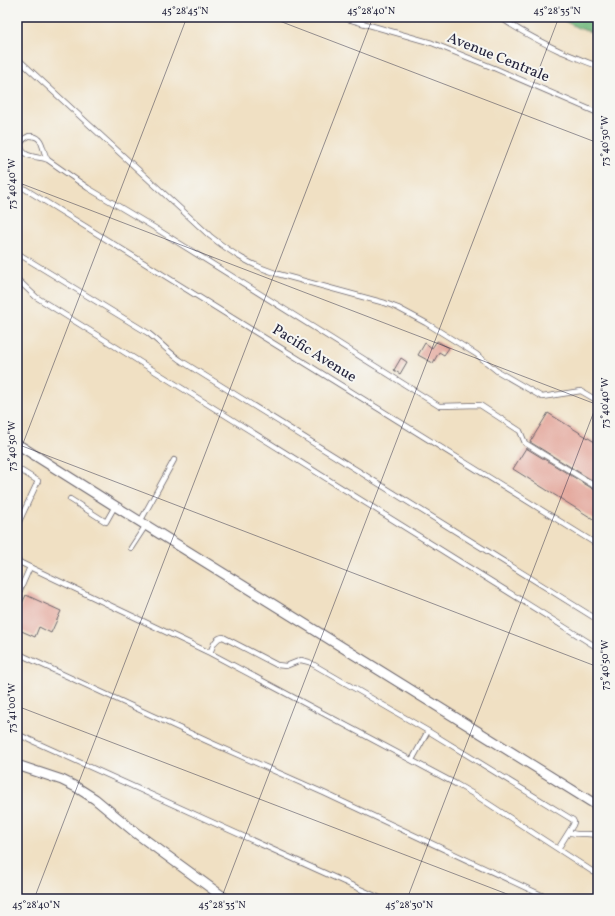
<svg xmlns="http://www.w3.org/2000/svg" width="615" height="916" viewBox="0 0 615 916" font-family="Vollkorn,serif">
  <rect width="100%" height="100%" fill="#f6f6f2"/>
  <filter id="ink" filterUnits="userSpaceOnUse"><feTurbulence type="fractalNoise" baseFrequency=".025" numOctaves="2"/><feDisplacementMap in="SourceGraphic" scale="8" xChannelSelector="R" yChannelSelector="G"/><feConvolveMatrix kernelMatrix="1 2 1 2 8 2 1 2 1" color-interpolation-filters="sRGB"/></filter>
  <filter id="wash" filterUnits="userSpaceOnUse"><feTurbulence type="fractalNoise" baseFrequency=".012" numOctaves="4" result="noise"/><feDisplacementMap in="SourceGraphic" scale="16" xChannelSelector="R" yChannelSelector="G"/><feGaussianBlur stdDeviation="0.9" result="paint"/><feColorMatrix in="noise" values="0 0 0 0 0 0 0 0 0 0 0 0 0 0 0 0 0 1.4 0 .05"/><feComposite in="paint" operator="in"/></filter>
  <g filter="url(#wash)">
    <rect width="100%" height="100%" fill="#f0e0c3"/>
    <path fill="#72b97e" stroke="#4a6e5c" d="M557,17H598V34L578,28Z"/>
    <g id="blocks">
      <path fill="#e2a094" d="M437,341L449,348L444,355L439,352L433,363L418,355L425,343L432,348Z
        M401,358L407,362L400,374L394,370Z
        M548,413L598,444V484L530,442Z
        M526,448L598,492V522L513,469Z
        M26,595L61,611L51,633L39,627L35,637L17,629V614Z"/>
    </g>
  </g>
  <g filter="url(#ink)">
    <use href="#blocks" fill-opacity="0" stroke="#6a646b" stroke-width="1"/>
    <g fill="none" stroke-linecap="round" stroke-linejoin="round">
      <g stroke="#6a646b" stroke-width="6">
        <path id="service" d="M341,17L432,43L494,68L598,113
          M500,17C519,31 539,41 560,51C573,56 585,62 598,66
          M17,58L210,236C233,254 250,265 278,274L385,303L398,308L426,323L476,354L497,371L542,397L581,391L598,401
          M29,136C45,135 41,151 48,160C40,156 21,159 21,145C21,140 25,138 29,136Z
          M48,160L88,188L155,228L439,406L480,405L520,431L525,443L598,488
          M17,184L598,545
          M17,253L148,333C160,342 170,354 183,362L598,620
          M17,279L36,297L598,648
          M17,468L38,481L17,526
          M70,499L106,522L115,506
          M140,522L174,460
          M131,548L146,525
          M17,561L210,653L456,784L475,795L598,875
          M17,597L30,567
          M17,653L207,741L324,793L550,899
          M210,653C213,646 215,638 223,637L277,665L286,666L301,660L309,662L428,731L573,820L574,822L573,825L558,849
          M17,734L382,899
          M412,760L428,731
          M569,832C578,837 589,831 598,836"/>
      </g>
      <g stroke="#6a646b" stroke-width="11">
        <path id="minor" d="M17,444L115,506L598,806
          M17,765L62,780L76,787L95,799L136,833L226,899"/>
      </g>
      <use href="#service" stroke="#fff" stroke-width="4.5"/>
      <use href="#minor" stroke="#fff" stroke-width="9"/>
    </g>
  </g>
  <path fill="none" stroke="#22223b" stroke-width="1" stroke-opacity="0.45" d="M269,17L598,143M17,182L598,405M17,444L598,667M17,459L187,17M17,706L520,899M34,899L373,17M221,899L559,17M407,899L598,401M593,899L598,886"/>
  <g text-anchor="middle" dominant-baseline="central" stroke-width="4" stroke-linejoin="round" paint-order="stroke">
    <g font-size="15" fill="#22223b" stroke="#f6f6f2">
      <text transform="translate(498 58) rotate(22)">Avenue Centrale</text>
      <text transform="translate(314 354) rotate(32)">Pacific Avenue</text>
    </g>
  </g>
  <rect width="615" height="916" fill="none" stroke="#f6f6f2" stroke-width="44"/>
  <rect x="22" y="22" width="571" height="872" fill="none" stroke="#22223b" stroke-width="1.5"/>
  <g font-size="10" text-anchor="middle" fill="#22223b">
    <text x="185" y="14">45°28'45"N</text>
    <text x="371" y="14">45°28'40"N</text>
    <text x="557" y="14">45°28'35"N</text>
    <text transform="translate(604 141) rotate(-90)" y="4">73°40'30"W</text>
    <text transform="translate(11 184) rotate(-90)" y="4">73°40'40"W</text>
    <text transform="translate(604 403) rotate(-90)" y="4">73°40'40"W</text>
    <text transform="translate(11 446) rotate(-90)" y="4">73°40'50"W</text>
    <text transform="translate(604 665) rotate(-90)" y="4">73°40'50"W</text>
    <text transform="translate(11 708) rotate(-90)" y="4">73°41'00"W</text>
    <text x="36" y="908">45°28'40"N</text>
    <text x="222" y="908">45°28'35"N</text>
    <text x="409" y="908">45°28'30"N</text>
  </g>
</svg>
